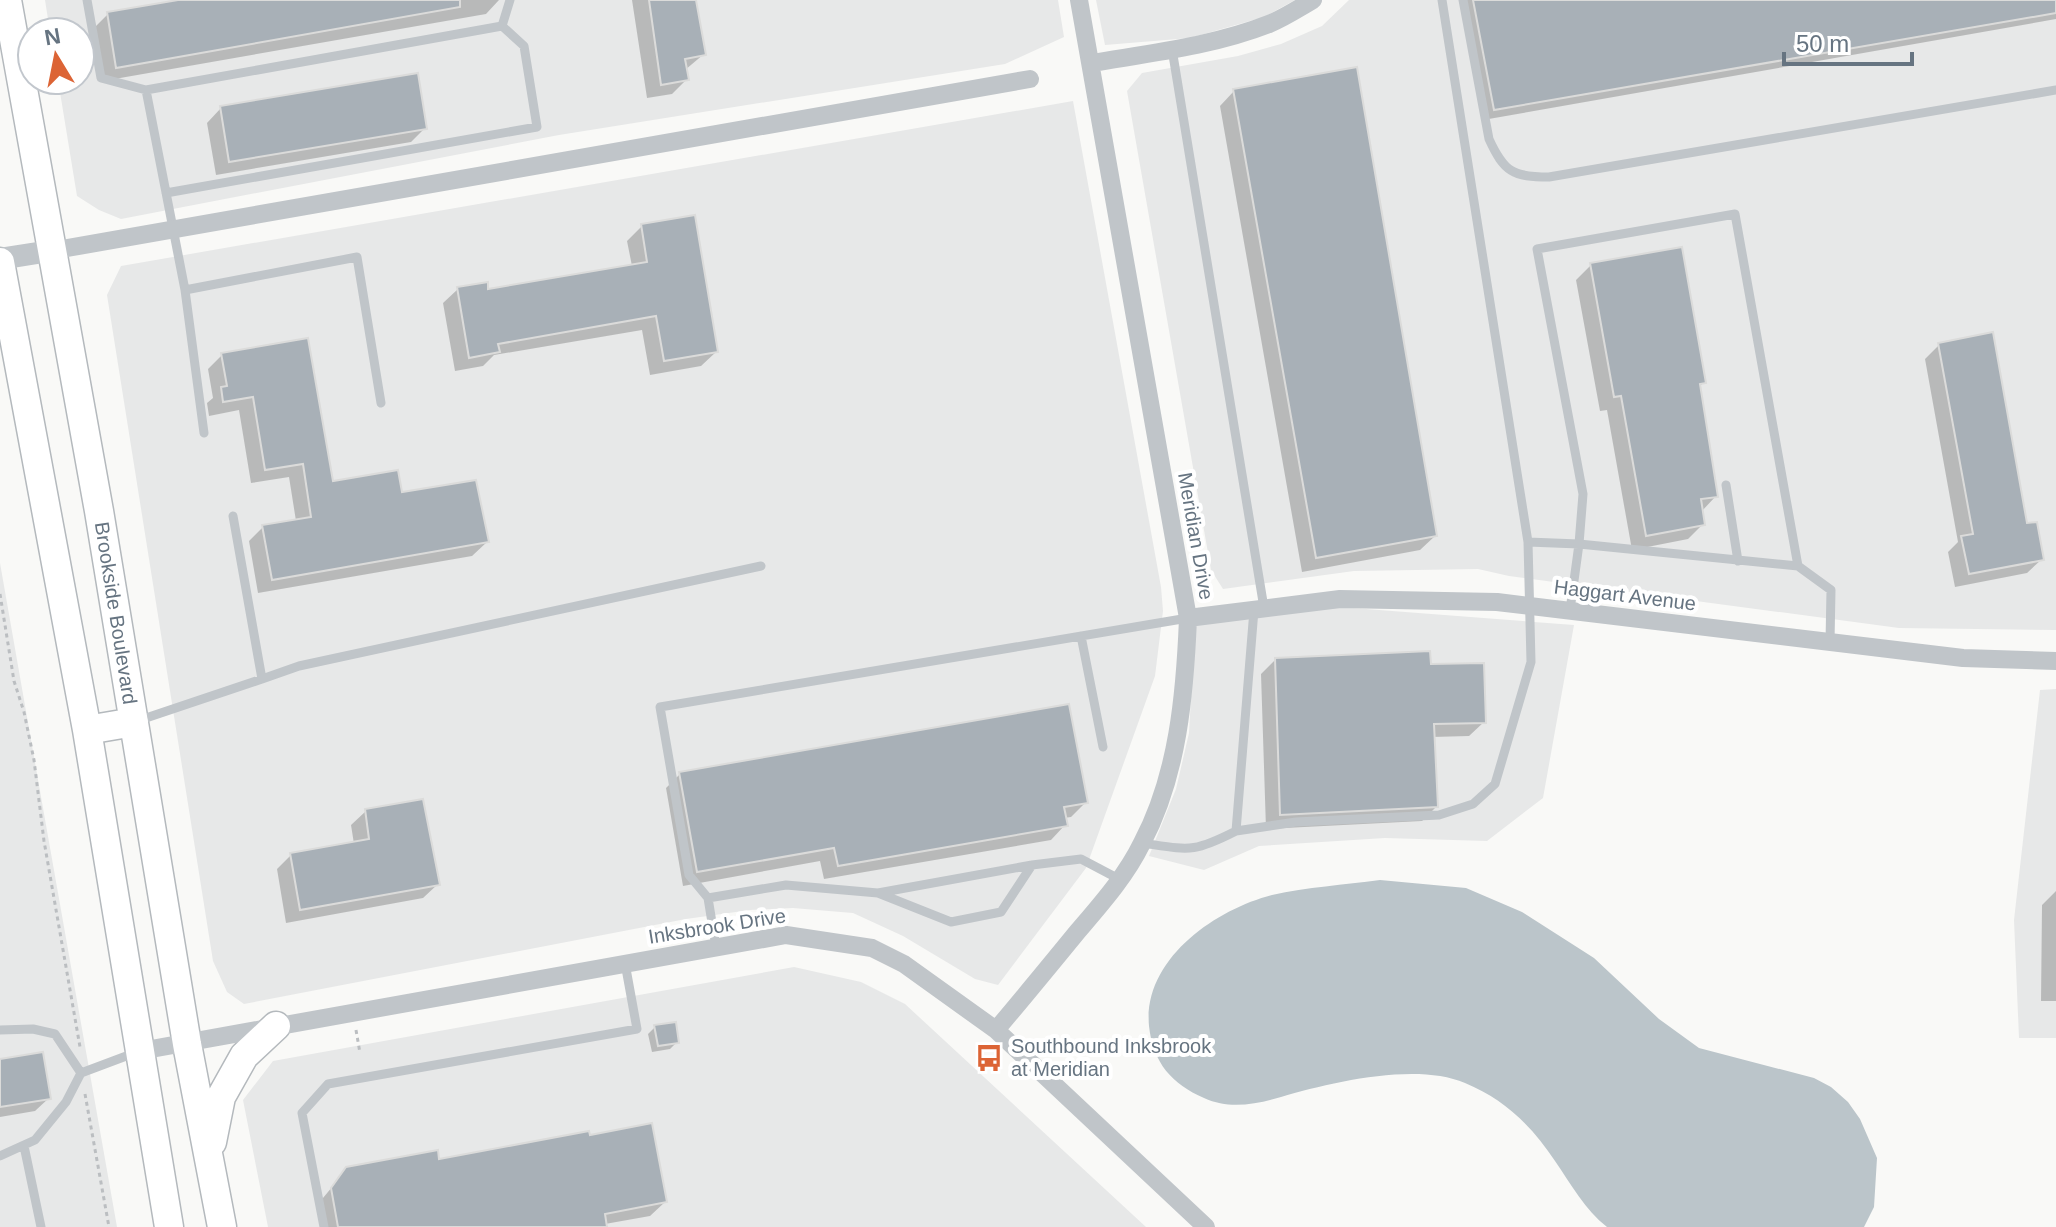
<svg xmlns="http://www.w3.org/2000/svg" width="2056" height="1227" viewBox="0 0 2056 1227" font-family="Helvetica,sans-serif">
  <rect width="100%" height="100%" fill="#f9f9f7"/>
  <path fill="#e7e8e8" d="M45,0H1058L1064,37L1005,64L559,135L121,219L99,210L77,196L58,80H80V32H50Z
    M1096,0H1295L1264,17L1190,38L1105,45Z
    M1349,0H2056V630L1899,628L1509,576L1478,569L1354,571L1223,589L1211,570L1127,91L1142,73L1238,56L1281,44L1322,26Z
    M1073,101L1161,587L1163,611L1155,676L1086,868L998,985L975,979L903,936L853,913L793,908L750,910L686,919L244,1004L227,992L213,961L107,295L121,266Z
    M0,563L40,791L117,1227H0Z
    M1340,607L1574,625L1543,798L1487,841L1385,838L1259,846L1204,870L1149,856L1176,789L1189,733L1195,625Z
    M2056,689V1038H2019L2014,920L2040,690Z
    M794,967L861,982L905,1004L1146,1227H268L243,1100L273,1061Z"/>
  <path fill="#bbc5ca" d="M1380,880L1466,888L1522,912L1594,958L1659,1019L1699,1048L1814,1078L1831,1087L1848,1102L1860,1119L1877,1158L1874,1207L1864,1227H1607C1585,1210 1571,1184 1555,1161C1532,1126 1504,1099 1465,1083C1417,1062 1331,1082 1281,1097C1256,1104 1230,1110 1204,1098C1172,1084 1153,1063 1149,1026C1143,960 1214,910 1272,895C1307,887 1344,885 1380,880Z"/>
  <path fill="#0003" d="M190,0H499L486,14L103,81L93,29L108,14Z
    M632,0H694L704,54L685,70L687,79L672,94L647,98Z
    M1461,0H2056V19L1483,120Z
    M1234,91L1435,536L1420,550L1302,572L1220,106Z
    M221,108L425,128L411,142L216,175L207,123Z
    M642,226L716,352L701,366L650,375L642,330L494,355L483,366L455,371L443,303L458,289L487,291L632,266L627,241Z
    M1591,265L1704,382L1698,388L1716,496L1701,512L1703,524L1688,539L1632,550L1607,410L1600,411L1576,280Z
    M1939,345L2042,559L2027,573L1955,587L1948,552L1958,542L1925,359Z
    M222,355L331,483L400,494L487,542L472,556L258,593L249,541L263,527L296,521L289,477L251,483L239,410L209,416L207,403L213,398L208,369Z
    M1276,659L1430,667L1484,722L1469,736L1432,737L1436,807L1422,821L1266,829L1261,674Z
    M680,774L1085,803L1071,817L1064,818L1065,825L1051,840L824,879L820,861L683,886L666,788Z
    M366,811L438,884L423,898L286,923L277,869L291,855L354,844L351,825Z
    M2056,891V1001H2041L2042,905Z
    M655,1027L677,1042L670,1049L652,1052L648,1034Z
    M0,1061L49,1098L35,1111L0,1117Z
    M438,1161L665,1202L650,1216L605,1224V1227H322L318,1204L347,1169Z"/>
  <path fill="#a8b0b7" stroke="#dbdbda" stroke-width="2" d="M178,0H460V7L116,68L107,12Z
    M649,0H696L706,55L685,59L689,80L661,85Z
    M1473,0H2056V13L1494,110Z
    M1357,67L1437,536L1316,558L1233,89Z
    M418,73L427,129L229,162L220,106Z
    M695,215L718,352L664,361L656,316L498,344L500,352L469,358L457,287L488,282V289L647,262L641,224Z
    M1682,247L1706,383L1700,384L1718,497L1701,499L1705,525L1646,536L1621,396L1614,397L1590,263Z
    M1993,332L2027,523L2037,522L2044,560L1969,574L1961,536L1973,534L1938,343Z
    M308,338L333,481L398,470L402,492L476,480L489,542L272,580L262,525L311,517L303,464L265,470L253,397L223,402L221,387L227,386L221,353Z
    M1430,651L1431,664L1484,663L1486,723L1434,724L1438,807L1280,815L1275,658Z
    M1069,704L1088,803L1064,807L1068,826L838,866L834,848L697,872L679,772Z
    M423,799L440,885L300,910L290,853L369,839L365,809Z
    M676,1022L679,1043L658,1046L654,1025Z
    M43,1052L51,1099L0,1107V1059Z
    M652,1123L667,1202L605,1214L607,1227H338L331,1188L346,1167L438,1150L439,1159L589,1131L590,1135Z"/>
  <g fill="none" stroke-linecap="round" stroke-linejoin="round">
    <g stroke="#b4b9bd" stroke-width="31">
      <path id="primary" d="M7,0L99,511L187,1044L222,1227
        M0,262L87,730L169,1227
        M87,730L134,722
        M212,1142L221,1097L244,1056L276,1026"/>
    </g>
    <path stroke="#bbbec1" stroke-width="3" stroke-dasharray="4 4" stroke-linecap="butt" d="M0,594L14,681L24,712L34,760L44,841L80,1047
      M356,1030L360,1053
      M85,1094L109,1227"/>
    <path stroke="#c0c5c9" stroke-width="9" d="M87,0L101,78L146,90
      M1463,0L1489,139C1504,172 1513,177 1549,177L2056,90
      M502,26L510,0
      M1172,49L1264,608
      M166,193L537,127L524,46L502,26L146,90L185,290L204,433
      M185,290L357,257L381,403
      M1726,485L1738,561
      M1528,542L1579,544L1583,494L1537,249L1735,214L1798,566L1579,544L1570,610
      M1798,566L1831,590L1830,642
      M1081,636L1103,747
      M262,679L299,666L761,566
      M137,721L262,679L233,516
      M1236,831L1296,822L1439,815L1473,804L1495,784L1531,662L1528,542L1442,0
      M1142,843C1190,850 1193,853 1236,831L1254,610
      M878,893L951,922L1001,912L1032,865
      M708,898L689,875L660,707L1188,618
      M716,947L708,898L786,885L878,893L1032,865L1081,859L1119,879
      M0,1030L33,1029L55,1034L81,1073
      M24,1146L41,1227
      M0,1156L35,1140L66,1102L81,1073L137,1052
      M324,1227L302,1113L328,1084L637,1029L625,963"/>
    <path stroke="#c0c5c9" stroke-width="18" d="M1092,63C1151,53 1213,46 1269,24C1284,18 1299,8 1313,0
      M50,251L1030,79
      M1188,618L1340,599L1497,602L1963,658L2056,661
      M996,1030C1024,997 1051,964 1078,931C1101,904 1126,876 1142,843C1178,775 1185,694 1188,618L1079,0
      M140,1051L786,935L872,948L904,964L996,1030L1206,1227"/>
    <path stroke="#c0c5c9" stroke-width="22" d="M0,259L50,251"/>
    <use href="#primary" stroke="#fff" stroke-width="28"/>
  </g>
  <defs>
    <g id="bus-bare" transform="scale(2.16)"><path d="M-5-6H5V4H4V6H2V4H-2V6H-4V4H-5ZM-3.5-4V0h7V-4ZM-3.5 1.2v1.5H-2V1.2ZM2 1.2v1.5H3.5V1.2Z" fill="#dc6435" stroke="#fff" stroke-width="2.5" paint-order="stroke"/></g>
  </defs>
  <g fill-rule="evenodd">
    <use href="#bus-bare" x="989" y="1058"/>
  </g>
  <g text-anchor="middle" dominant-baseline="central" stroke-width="8" stroke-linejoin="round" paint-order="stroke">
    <g font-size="20" fill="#667481" stroke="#fff">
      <text transform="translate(1196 536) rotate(80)">Meridian Drive</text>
      <text transform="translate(1625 595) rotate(7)">Haggart Avenue</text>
      <text transform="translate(116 613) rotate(81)">Brookside Boulevard</text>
      <text transform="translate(717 926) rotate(-9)">Inksbrook Drive</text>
    </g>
    <g font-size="20" fill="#667481" stroke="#fff" text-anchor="start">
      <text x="1011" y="1046">Southbound Inksbrook<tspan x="1011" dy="23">at Meridian</tspan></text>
    </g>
  </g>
  <g transform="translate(56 56) rotate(350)"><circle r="38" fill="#ffffff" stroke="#c2c7cd" stroke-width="2"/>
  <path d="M0-6L14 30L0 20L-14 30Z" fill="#dc6435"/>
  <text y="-12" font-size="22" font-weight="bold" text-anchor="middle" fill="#667481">N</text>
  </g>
  <path d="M1784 52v12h128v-12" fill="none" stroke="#667481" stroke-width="4"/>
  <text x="1796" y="52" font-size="24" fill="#667481" stroke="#ffffff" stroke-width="6" paint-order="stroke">50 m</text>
</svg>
